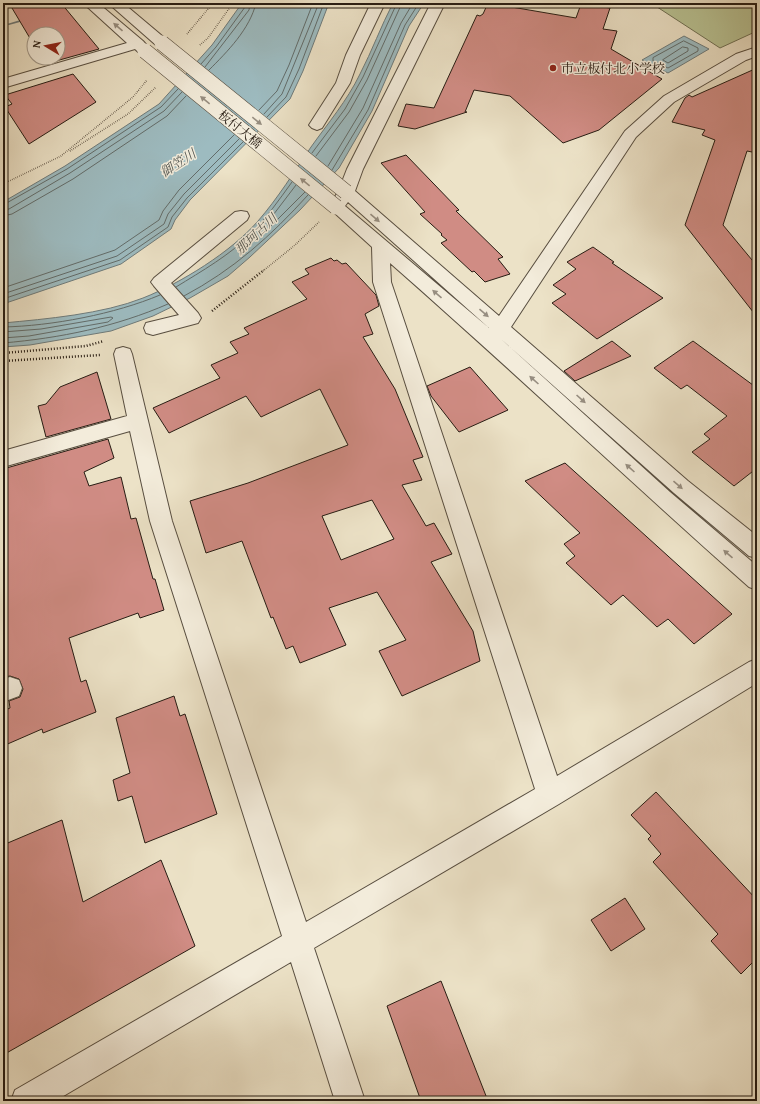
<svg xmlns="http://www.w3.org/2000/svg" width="760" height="1104" viewBox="0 0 760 1104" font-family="'Gentium Book Plus','Noto Serif JP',serif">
  <rect width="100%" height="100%" fill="#ece2c7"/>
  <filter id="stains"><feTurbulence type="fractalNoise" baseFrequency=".005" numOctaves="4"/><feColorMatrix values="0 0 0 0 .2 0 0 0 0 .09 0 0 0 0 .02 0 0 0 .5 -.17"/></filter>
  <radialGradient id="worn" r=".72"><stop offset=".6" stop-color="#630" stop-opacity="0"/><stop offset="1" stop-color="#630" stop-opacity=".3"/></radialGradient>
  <path fill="#b9c394" stroke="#707054" d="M651,3H757V31L720,48Z"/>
  <path fill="#9dbbc0" stroke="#6e7b7b" d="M242,3H329L303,71L290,99L190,200L175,220L171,229L121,264L3,304V202L65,166L159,104L212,45Z
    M393,3H424L409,26L372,111L339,168L300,210L250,257L228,276L190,298L153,316L111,331L30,345L3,347V323C46,319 103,314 143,298C181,283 231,252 258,221C278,198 294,172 311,147C328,123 347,101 360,74C372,51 381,26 393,3Z
    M684,36L709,49L668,73L642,60Z"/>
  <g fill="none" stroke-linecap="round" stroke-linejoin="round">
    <path stroke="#626c6a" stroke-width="1" d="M684,41L698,48V51L668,68L653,61V58Z
      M683,47L688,48V51L668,63L663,60Z
      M201,64L216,47L245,7V3
      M205,67L249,10L250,3
      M209,70C227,52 250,29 256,3
      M259,110L277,91L289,65L313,3
      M264,114L282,94L319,3
      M267,117L286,97L299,69L324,3
      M312,153L345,109L363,77L397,3
      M316,156L349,112L367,80L402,3
      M328,166L363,108L401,23L413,3
      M332,170L368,110L405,25L419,3
      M296,185L267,223L268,226H271L305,192
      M3,205L67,169L161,107L178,89
      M3,210L9,209L70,173L164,111L182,92
      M3,216L12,214L73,179L167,116L186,96
      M176,287C202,271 230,255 252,233C267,217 279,200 292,182
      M3,288L115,250L159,220L163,211L179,190L234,135
      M3,294L117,256L164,224L168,214L184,194L239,139
      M184,296C233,270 271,236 308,195
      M3,299L120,260L168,227L172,217L187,198L243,142
      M3,327C52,326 115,314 160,295
      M3,332L41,329L111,317L113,318L108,322L29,336L3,338
      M3,343C61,338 115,327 168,304"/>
    <path fill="#6e7b7b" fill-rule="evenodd" d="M27,18L31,19L9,25L7,24Z"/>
  </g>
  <path fill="#d08c84" stroke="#271c13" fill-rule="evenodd" d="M9,3H61L99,49L45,64L41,58H58V34H34V45Z
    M488,3L576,18L581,4L610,8L603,29L617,31L611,49L662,79L599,130L563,143L510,96L474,90L465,112H467L415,129L398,126L406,104L434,108L477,15L480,16L483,14Z
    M757,68V153L747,151L723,225L757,266V317L685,225L715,140L702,135L705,130L672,122L685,98L689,95L692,97Z
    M73,74L96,102L29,144L5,107L12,104L5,95Z
    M406,155L459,210L456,211L503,257L498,259L510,274L485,282L474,271L472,272L441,243L447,240L441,235L442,234L420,214L425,212L381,163Z
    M593,247L614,262L612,263L663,298L597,339L552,303L566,294L553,285L576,269L567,262Z
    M331,258L334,261L337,260L342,264L346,263L376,295L379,306L365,314L373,334L363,337L395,389L423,457L413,460L422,480L402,485L426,526L434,523L452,554L431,562L473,631L480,661L402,696L379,651L406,640L377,592L329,608L346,645L300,663L293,646L286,649L273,617L271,618L242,541L206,553L190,501L248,483L348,445L320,389L261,417L246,396L169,433L153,408L220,378L211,365L238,353L230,342L249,334L244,328L307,299L292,282L309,274L305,269ZM372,500L394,539L341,560L322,516Z
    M612,341L631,356L575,381L564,371Z
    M693,341L757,388V468L734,486L692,452L710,439L704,434L727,416L687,385L681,389L654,368Z
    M470,367L508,410L459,432L431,396L427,386Z
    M97,372L111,419L46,437L38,406L46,404L60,387Z
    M108,439L114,458L84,472L89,486L121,477L131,519L136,518L153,579H155L164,610L140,618L138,613L69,638L81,682L86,680L96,712L43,733L42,729L3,746V711L10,708L9,701L20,697L23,689L19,679L10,676L4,677L3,674V469Z
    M565,463L615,508L732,614L694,644L668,619L657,627L623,595L611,605L566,563L575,556L564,544L580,533L525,481Z
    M174,696L180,716L185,714L217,814L145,843L132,796L118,801L113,780L130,773L116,718Z
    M656,792L757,900V958L741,974L711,941L718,934L653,862L661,854L648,839L651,836L631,815Z
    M62,820L83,902L161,860L195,946L3,1055V845Z
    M625,898L645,929L611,951L591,920Z
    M441,981L488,1101H421L387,1006Z"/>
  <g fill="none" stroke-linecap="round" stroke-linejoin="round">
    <g stroke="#584e40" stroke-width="2">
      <path id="minor" d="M83,3H98L143,41L152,51L150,54C143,56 140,54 135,49L3,88V79L127,43Z
        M108,3H123L167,40L169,43L167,46L162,47L157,46Z
        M371,3H385L360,55L350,83L322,128L317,130L312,128L309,125L336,83L346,55Z
        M431,3H445L363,169L355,191L499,316L625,131L664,96L736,54L757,47V56L746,60L674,102L636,137L511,327L688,481L757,536V558L749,556L674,493L501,339L670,492L757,566V590L749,587C628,480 511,369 390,263L391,282L557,776L749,662L757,659V683L559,804L314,948L365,1101H335L291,962L55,1101H11L15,1090L282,936L150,521L130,431L3,467V451L127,416L114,354L116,349L123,347L130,349L132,354L172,521L306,922L535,789L373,282L372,247L328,207L338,192L347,169ZM348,202L489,328L345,206Z
        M241,211L247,212L249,216L247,220L171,283L198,313L201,318L198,323L153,335L146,333L144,328L146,323L179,315L154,286L151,282L154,278L235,212Z
        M10,677L19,680L22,688L19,696L3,702V679Z"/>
    </g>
    <path stroke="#271c13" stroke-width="1.5" stroke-dasharray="0.5 1.5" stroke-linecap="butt" d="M187,34L213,3
      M200,45L208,38L233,3
      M70,151L128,114L156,87
      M3,184L61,156L133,97L147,80
      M263,271L295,245L319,222"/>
    <path stroke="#271c13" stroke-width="2.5" stroke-dasharray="1 2" stroke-linecap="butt" d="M212,311L264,270
      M3,353L86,346L104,341
      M3,361L100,355"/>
    <use href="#minor" fill="#f3ecdb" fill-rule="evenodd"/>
    <g stroke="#584e40" stroke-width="16" stroke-linecap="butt">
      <path id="minor-bridge" d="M162,43L346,192
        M145,51L336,207"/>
    </g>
    <use href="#minor-bridge" stroke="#f3ecdb" stroke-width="15"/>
  </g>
  <defs><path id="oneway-solid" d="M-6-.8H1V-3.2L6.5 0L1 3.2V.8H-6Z"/></defs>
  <g fill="#978e81">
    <use href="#oneway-solid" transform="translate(118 27) rotate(-139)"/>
    <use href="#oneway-solid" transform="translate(205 100) rotate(-141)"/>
    <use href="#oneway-solid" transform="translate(257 121) rotate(39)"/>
    <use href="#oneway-solid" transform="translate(305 182) rotate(-141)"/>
    <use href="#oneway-solid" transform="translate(375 218) rotate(41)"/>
    <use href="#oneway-solid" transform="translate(437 294) rotate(-139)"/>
    <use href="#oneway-solid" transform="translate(484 313) rotate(41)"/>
    <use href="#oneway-solid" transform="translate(534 380) rotate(-138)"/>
    <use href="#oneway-solid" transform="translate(581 399) rotate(42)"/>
    <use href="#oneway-solid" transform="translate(630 468) rotate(-138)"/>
    <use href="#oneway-solid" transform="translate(678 485) rotate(41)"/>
    <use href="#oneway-solid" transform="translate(728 554) rotate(-139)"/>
  </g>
  <circle fill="#8f2418" stroke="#f3ecdb" stroke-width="1.5" cx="553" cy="68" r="4"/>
  <g text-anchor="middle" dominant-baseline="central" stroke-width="3" stroke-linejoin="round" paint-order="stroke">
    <g font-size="13" fill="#271c13" stroke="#f3ecdb" text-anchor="start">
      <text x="561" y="68">市立板付北小学校</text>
    </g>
    <g font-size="13" fill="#271c13" stroke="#f3ecdb">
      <text transform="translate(240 129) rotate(39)">板付大橋</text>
    </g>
    <g font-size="13" font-style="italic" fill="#505450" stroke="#f3ecdb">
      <text transform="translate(178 163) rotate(-33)">御笠川</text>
      <text transform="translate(256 234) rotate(-43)">那珂古川</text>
    </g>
  </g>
  <rect width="760" height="1104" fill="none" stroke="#ece2c7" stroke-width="16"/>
  <rect x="4" y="4" width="752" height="1096" fill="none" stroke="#271c13" stroke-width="2"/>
  <rect x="8" y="8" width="744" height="1088" fill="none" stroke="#271c13"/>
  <g transform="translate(46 46) rotate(280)"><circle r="19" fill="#f3ecdb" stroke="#a1998b"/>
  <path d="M0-3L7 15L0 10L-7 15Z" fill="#8f2418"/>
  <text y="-6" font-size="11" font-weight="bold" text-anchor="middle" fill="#271c13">N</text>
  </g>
  <rect width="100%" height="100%" filter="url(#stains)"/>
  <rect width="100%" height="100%" fill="url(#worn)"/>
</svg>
